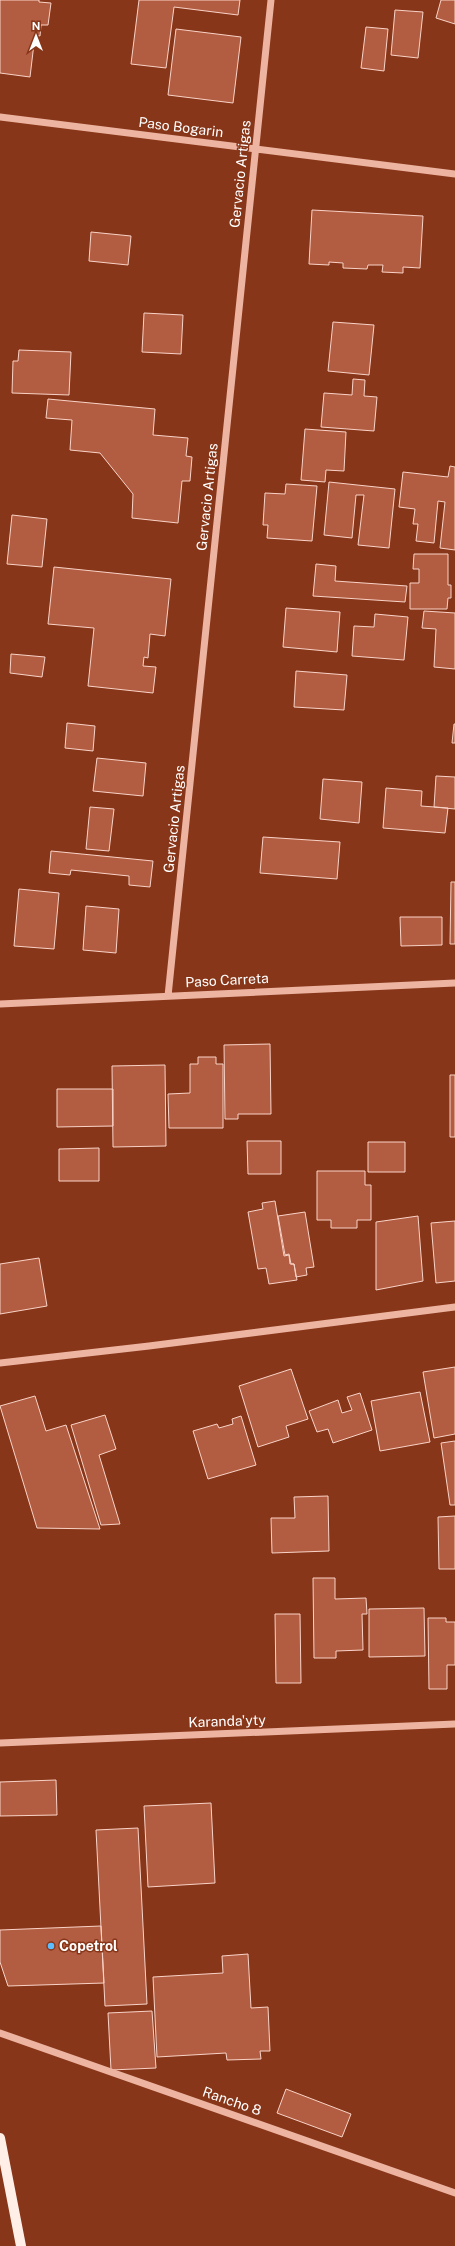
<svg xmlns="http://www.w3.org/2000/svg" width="455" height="2246" viewBox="0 0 455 2246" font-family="'Public Sans',sans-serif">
  <rect width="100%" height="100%" fill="#883619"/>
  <path fill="#b25d42" stroke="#f9d3c7" d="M0,0H39V2L51,3L48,25H41L40,36L35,35L30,77L0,73Z
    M139,0H240L238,15L174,7L166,68L131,64Z
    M441,0H455V24L436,18Z
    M395,10L423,12L418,58L391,55Z
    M366,27L388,29L384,71L361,68Z
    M176,29L241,37L233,103L168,95Z
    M312,210L423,216L420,268L403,267V273L382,272L383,265H368L367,269L343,268V263L329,262V265L309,264Z
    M91,232L131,236L128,265L89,261Z
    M144,313L183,315L181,354L142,352Z
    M333,322L374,325L369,375L328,371Z
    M19,350L71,352L69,395L12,393L13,361H18Z
    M353,379L365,380L364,396L377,397L374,431L321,427L324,393L352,395Z
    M48,399L155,409L153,435L188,438L186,456L192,457L190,481H182L178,523L132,518L133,494L100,453L70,450L72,420L46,418Z
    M305,429L346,432L344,471L326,470L325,482L301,480Z
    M450,466L455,467V550L440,548L445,502L438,501L434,543L416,541L418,524H413L415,509L399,507L403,472L448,477Z
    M329,482L395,489L389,548L358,545L364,495H356L352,538L324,535Z
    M286,484L317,486L312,541L267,538L268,525H263L265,493L285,494Z
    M12,515L47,519L42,567L7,564Z
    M414,554H448V585H451V598H448L447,609H410V583H419V569H413Z
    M316,564L336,566L335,581L407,586L405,602L313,596Z
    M54,567L171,579L165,636L150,634L148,658L144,657L143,666L156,667L153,693L88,686L94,628L48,624Z
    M286,608L340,612L337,652L283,647Z
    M424,611L455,613V669L434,667L436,629L422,628Z
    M375,614L408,617L404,660L352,656L354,626L374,627Z
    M11,654L45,657L42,677L10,673Z
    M296,671L347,675L344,710L294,707Z
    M67,723L95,726L93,751L65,748Z
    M454,724H455V743H452Z
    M97,758L146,763L143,796L93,791Z
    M436,776L455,777V809L434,807Z
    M323,779L362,782L359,823L320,819Z
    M386,788L422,791L421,806L448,808L445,833L383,828Z
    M90,807L114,809L109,851L86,849Z
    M263,837L340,842L337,879L260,873Z
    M51,851L153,861L150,887L129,885V876L71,870L70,875L49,873Z
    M451,882H455V944H450Z
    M19,889L59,893L54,949L14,946Z
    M86,906L119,909L116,953L83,950Z
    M400,917H442V945L401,946Z
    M270,1044L271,1114H238V1119H225L224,1045Z
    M198,1057H216V1064H223V1128H169L168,1094L190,1093V1064H198Z
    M165,1065L166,1146L113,1147L112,1066Z
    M450,1075H455V1137H450Z
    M57,1089H113V1126L57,1127Z
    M247,1141H281V1174H248Z
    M368,1142H405V1172H368Z
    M99,1148V1181H59V1149Z
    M317,1171H365V1185H371V1220H357V1228H331V1220H317Z
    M275,1201L284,1256L289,1255L290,1264H294L297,1280L269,1284L266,1268L258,1269L248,1212L263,1209L262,1203Z
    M305,1212L314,1267L306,1268L307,1275L296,1277L294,1264H291L289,1254L285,1255L278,1216Z
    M418,1216L423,1281L376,1290V1222Z
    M455,1221V1281L436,1283L431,1223Z
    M39,1258L47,1306L0,1314V1264Z
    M455,1367V1434L434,1438L423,1372Z
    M291,1369L308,1419L286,1426L289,1437L258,1447L239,1386Z
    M420,1392L430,1442L380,1451L371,1401Z
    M360,1393L372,1430L333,1443L328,1429L317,1432L309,1411L338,1400L342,1413L352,1410L347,1397Z
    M35,1396L46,1431L66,1425L100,1529L37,1528L0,1406Z
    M105,1415L116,1449L99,1455L120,1524L101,1525L71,1425Z
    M241,1416L256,1465L208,1479L193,1431L217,1424L219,1428L233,1424L232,1419Z
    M455,1441V1505H450L441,1443Z
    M328,1496L329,1551L272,1553L271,1518H295L294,1497Z
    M455,1516V1569H439L438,1517Z
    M313,1578H335V1599L366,1598L367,1614H362L363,1650L336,1651V1658H314Z
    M424,1608L425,1656L369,1657V1609Z
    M275,1614H300L301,1683H276Z
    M428,1618H446V1622H455V1665H447V1689H429Z
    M56,1780L57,1815L0,1816V1782Z
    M211,1803L215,1883L148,1887L144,1806Z
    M138,1828L147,2004L105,2006L96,1830Z
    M101,1926L104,1983L8,1986L0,1962V1930Z
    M248,1954L251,2008L268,2007L270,2051H260L261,2059L227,2060L226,2053L157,2057L153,1977L223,1973L222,1956Z
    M152,2011L156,2068L111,2070L108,2013Z
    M286,2089L351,2114L342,2137L277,2113Z"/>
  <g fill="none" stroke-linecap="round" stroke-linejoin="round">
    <path stroke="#edb4a1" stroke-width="7" d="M0,117L455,174
      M168,996L271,0
      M0,1004L455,983
      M0,1363L149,1346L455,1307
      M0,1743L455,1724
      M0,2033L455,2193"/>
    <path stroke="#ffefe7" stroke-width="10" d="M0,2138L21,2246"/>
  </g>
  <circle fill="#5dbdff" stroke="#883619" stroke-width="1.5" cx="51" cy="1946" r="4"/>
  <g text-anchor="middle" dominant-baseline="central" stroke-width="3" stroke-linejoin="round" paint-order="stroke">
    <g font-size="14" fill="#fff" stroke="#883619">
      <text transform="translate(181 127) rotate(7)">Paso Bogarin</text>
      <text transform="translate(240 174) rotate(-84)">Gervacio Artigas</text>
      <text transform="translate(207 497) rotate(-84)">Gervacio Artigas</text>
      <text transform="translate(174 819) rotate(-84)">Gervacio Artigas</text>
      <text transform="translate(227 980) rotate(-3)">Paso Carreta</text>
      <text transform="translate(227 1721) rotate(-2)">Karanda'yty</text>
      <text transform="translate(232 2101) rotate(19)">Rancho 8</text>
    </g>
    <g font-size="14" font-weight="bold" fill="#fff" stroke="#883619" text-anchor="start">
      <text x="59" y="1946">Copetrol</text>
    </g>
  </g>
  <g transform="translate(36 36)" stroke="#883619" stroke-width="3" paint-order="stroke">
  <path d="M0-3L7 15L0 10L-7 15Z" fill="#ffffff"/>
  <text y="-6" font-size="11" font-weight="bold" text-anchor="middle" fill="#ffffff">N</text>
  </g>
</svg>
